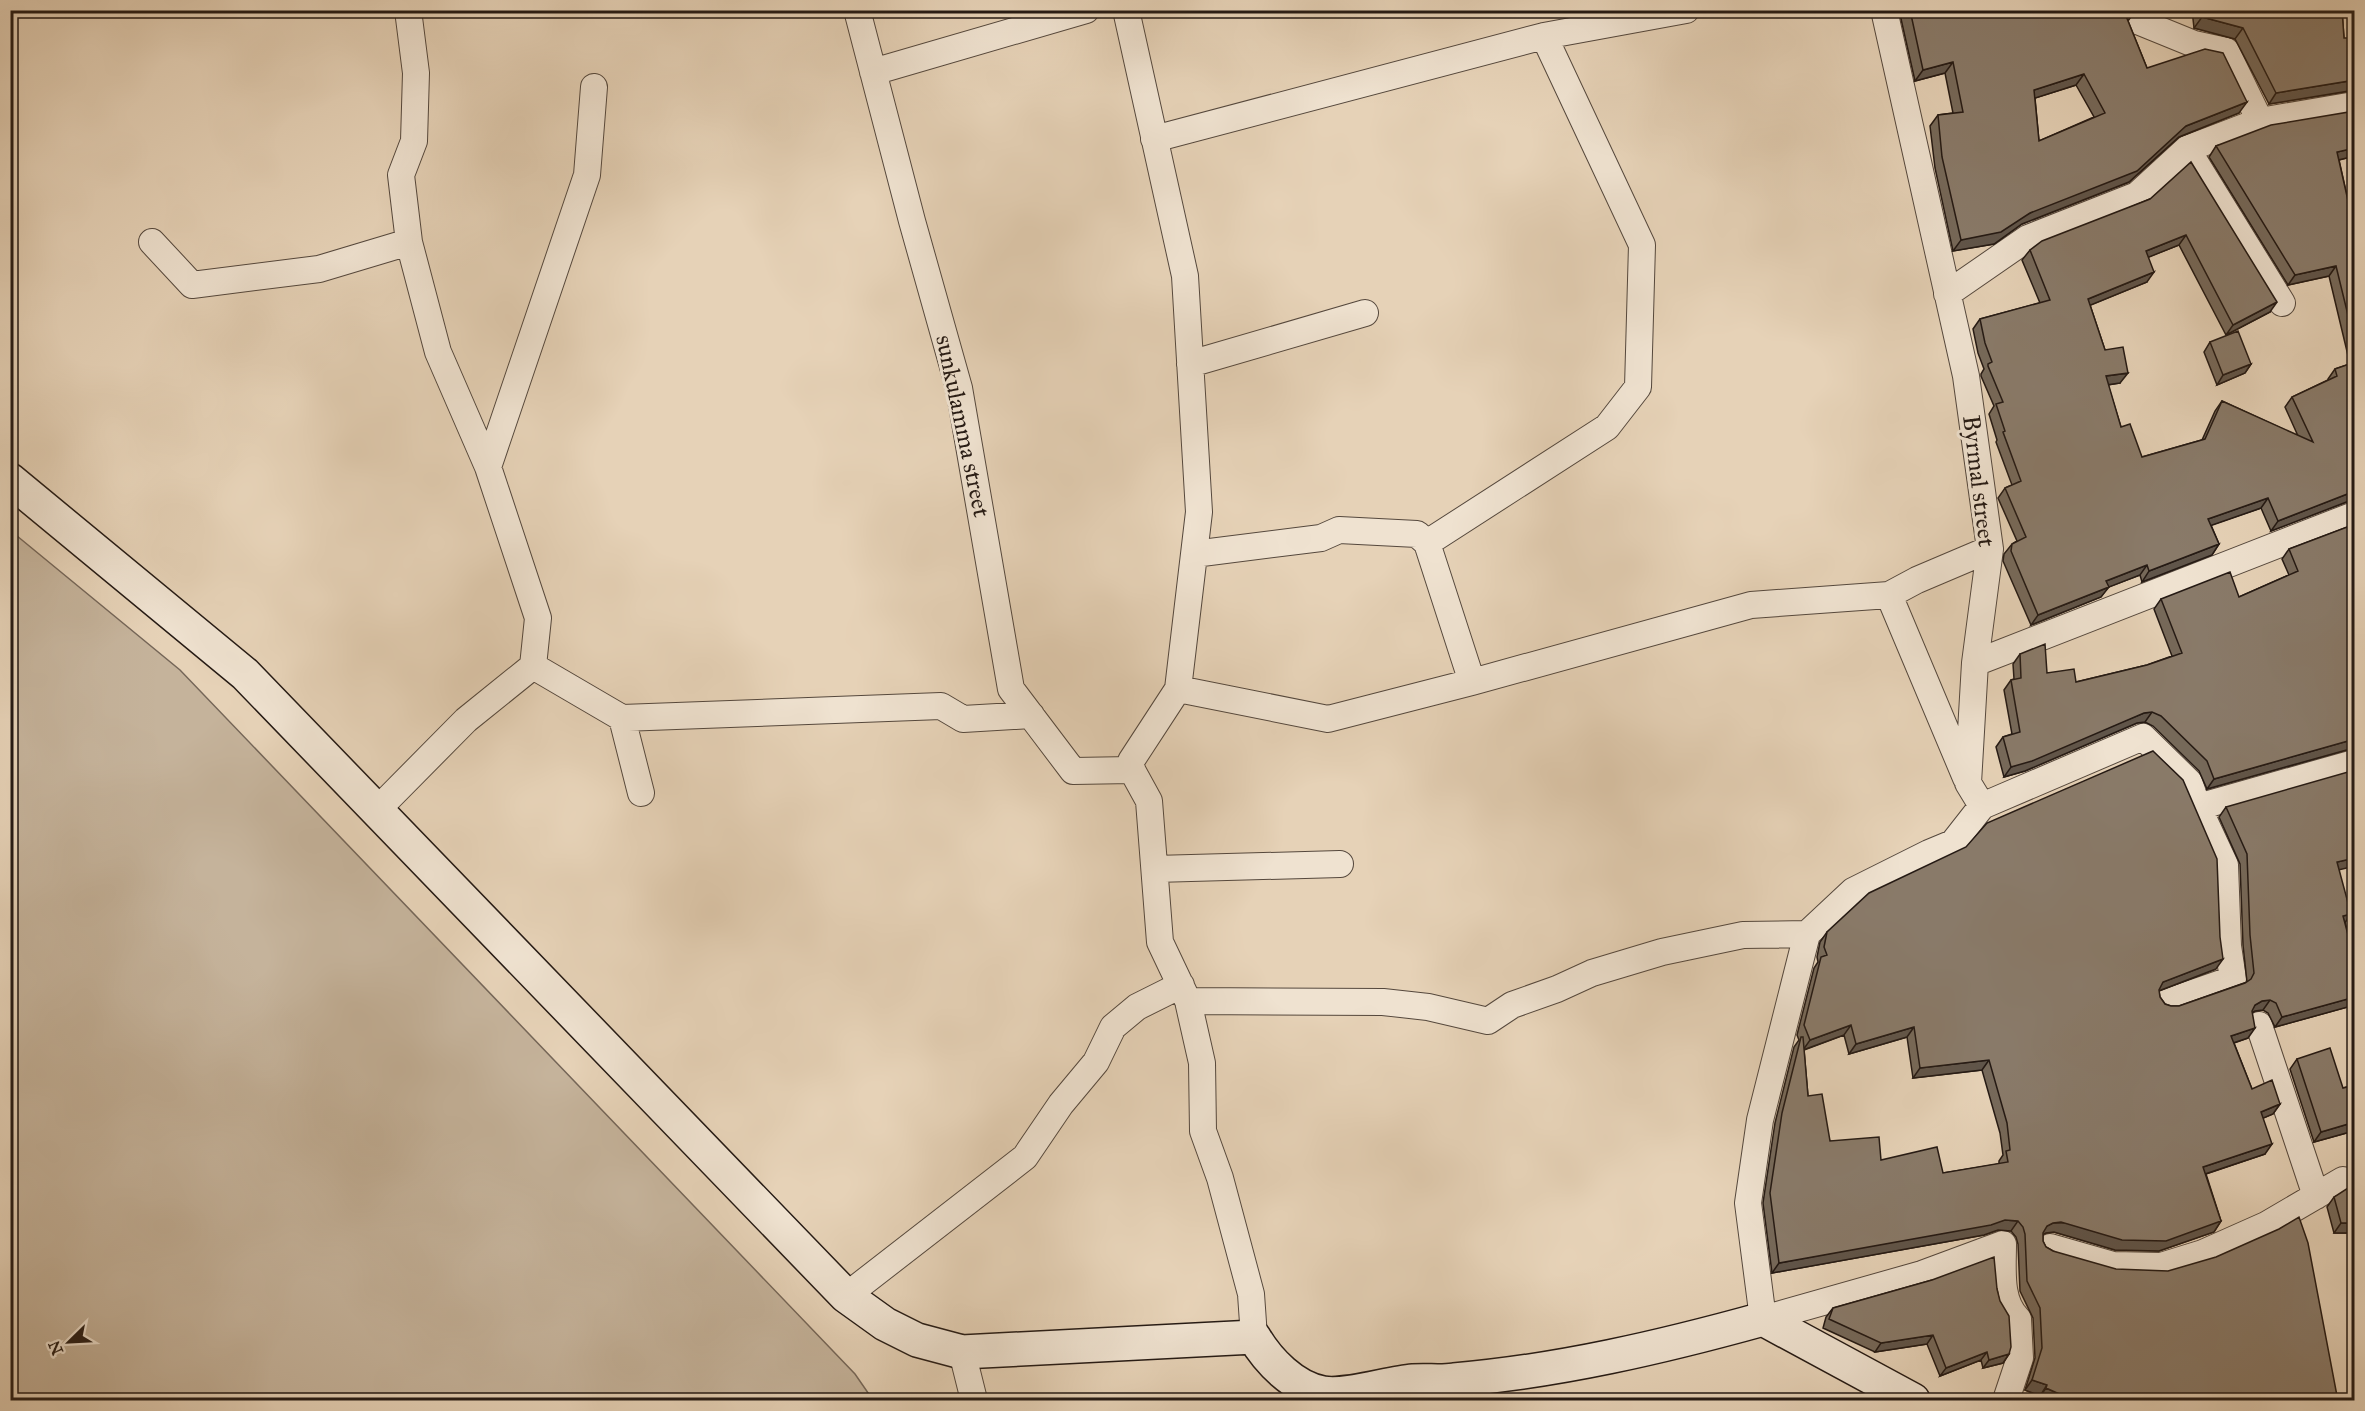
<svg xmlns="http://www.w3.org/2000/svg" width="2365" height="1411" viewBox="0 0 2365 1411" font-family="'IM FELL Great Primer',serif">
  <rect width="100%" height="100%" fill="#e6d2b7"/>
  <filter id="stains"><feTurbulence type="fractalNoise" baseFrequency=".00333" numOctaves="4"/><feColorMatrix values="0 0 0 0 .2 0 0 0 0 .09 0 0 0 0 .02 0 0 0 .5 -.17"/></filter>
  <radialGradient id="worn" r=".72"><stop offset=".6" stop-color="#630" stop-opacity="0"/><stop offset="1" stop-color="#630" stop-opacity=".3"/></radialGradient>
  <path fill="#c5b39b" stroke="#756658" stroke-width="1.5" d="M11,531L180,670L855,1374L873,1400H11Z"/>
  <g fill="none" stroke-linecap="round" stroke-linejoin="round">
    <g stroke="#55483d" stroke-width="28">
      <path id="minor" d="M857,10L912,221L959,388L1011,689L1073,771L1132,770
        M1126,10L1185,276L1199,512L1178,689L1131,761L1132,770L1149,801L1160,942L1188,1001L1202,1063L1203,1131L1220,1178L1251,1294L1254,1337
        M2138,10L2140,22L2194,44L2226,51L2260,121L2354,105
        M873,72L1086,10
        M1154,139L1544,36L1686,10
        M2187,149L2282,303
        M152,242L192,285L319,269L409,242
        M1947,294L2028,238L2137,195L2187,149L2260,121
        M1190,364L1365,313
        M488,467L587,175L594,87
        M1427,543L1607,427L1638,387L1642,245L1544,36
        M1194,554L1321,538L1339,530L1417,534L1427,543L1472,682
        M1889,595L1966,778
        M1975,663L2354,515
        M533,666L622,718L641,793
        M1178,689L1328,719L1472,682L1751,605L1889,595L1917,580L1990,549
        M622,718L941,706L963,719L1031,715
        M1982,806L2143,737L2189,782L2198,807L2354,763
        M377,810L466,720L533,666L538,618L488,467L438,352L409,242L401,175L414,141L416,73L408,10
        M1155,869L1340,864
        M1807,934L1853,891L1929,853L1953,843L1982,806L1968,783L1975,663L1990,549L1966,376L1884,10
        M1807,934L1760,1120L1748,1203L1763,1319L1922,1274L2003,1244C2003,1269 1999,1301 2018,1319L2020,1358L2006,1400
        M1188,1001L1383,1002L1428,1007L1488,1021L1512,1005L1557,989L1592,973L1662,952L1743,935L1807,934
        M2167,1002L2233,979L2228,946L2225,865L2198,807
        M2259,1025L2316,1196
        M2050,1247L2113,1265L2161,1266L2203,1253L2266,1225L2343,1180L2354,1183
        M846,1296L1025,1157L1061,1104L1096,1062L1113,1027L1137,1007L1181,985
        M962,1352L974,1400"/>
    </g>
    <g stroke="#251a14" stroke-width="36">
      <path id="secondary" d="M10,480L245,674L846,1296L885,1324L917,1340L962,1352L1254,1337C1268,1361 1294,1388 1323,1393C1347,1397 1388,1383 1413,1381C1427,1380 1441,1382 1454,1380C1559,1371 1662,1347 1763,1319L1913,1400"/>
    </g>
    <use href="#minor" stroke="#efe2d0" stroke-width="26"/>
    <use href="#secondary" stroke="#efe2d0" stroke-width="33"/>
  </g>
  <path fill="#76695a" stroke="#251a14" stroke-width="1.5" fill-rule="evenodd" d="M1899,10H2133L2128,21L2147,68L2239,113L2179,137L2129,182L2022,224L1994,244L1953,251L1935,168L1930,126L1938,115L1953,113L1945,73L1915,81ZM2076,85L2094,117L2039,141L2035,98Z
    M2192,10H2342L2344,38L2355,70V82L2349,91L2269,104L2235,39L2194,28Z
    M2355,111V156L2339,160L2351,214L2355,213V500L2349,501L2271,531L2261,508L2211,525L2219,544L2212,555L2142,582L2140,575L2108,587L2101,597L2031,625L2003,561L2004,554L2012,544L2017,541L1998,498L2005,488L2012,485L1996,442L1997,440L1989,414L1994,406L1981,376V374L1984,369L1978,353L1973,329L1980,319L2040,303L2022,260L2030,250L2150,199L2270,312L2226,335L2179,245L2148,257L2147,282L2090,305L2105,350L2120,383L2108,385L2121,427L2142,457L2202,440L2215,411L2222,401L2298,436L2285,407L2292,397L2328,380V379L2335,369L2350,364L2329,276L2288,285L2209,157L2216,146Z
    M2210,342L2251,364L2245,373L2217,385L2204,352Z
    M2355,524L2350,749L2207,789L2199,771L2153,726L2145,722L2137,723L2025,771L2004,777L1996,747L2003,737L2012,734L2004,690L2011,680L2014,679L2013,664L2020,654L2047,673L2076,682L2147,665L2172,656L2154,609L2161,599L2239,597L2289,575L2282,559L2289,549Z
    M2226,807L2339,870L2345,922L2355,961V1005L2275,1027L2268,1013L2263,1010L2255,1011L2252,1013L2248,1038L2234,1043L2252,1089L2280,1104L2273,1114L2263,1118L2265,1154L2206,1174L2221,1221L2214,1232L2159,1251L2115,1250L2054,1232L2046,1233L2043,1234V1241L2046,1247L2053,1251L2338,1401H2045L2039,1398L2040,1396L2025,1390L2035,1358L2033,1318L2020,1291L2018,1244L2016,1237L2011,1231L1998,1230L1984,1235L1772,1273L1763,1203L1775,1123L1794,1047L1799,1040L1797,1035L1814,968L1818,962L1817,957L1820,942L1827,932L2216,969L2159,991L2160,997L2165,1004L2171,1006H2179L2247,982L2243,945L2240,864L2219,817ZM1844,1035L1849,1054L1907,1037L1913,1078L1982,1070L2000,1133L2003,1155L1999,1161V1164L1943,1173L1881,1160L1830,1141L1808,1096L1804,1050Z
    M2297,1059L2343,1088L2355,1085V1151L2350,1132L2314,1142L2290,1069Z
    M2355,1188V1233H2334L2327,1207L2334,1197Z
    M1932,1280L1997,1289L2009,1354L2003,1363L1983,1368L1981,1360L1940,1376L1927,1344L1875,1352L1823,1328L1826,1317L1833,1308Z"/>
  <path fill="#60554a" stroke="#251a14" stroke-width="1.5" d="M2154,10H2183L2163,15L2153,11Z
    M2133,14L2125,25L2126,16Z
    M2202,17L2243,28L2235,39L2194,28Z
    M1953,62L1945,73L1915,81L1923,70Z
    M2084,74L2076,85L2026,101L2034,90Z
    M2355,80V82L2349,91L2269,104L2276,93Z
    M2247,102L2239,113L2179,137L2129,182L2022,224L1994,244L1953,251L1961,240L2030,213L2186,126Z
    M2355,148V156L2330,162L2337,152Z
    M2186,235L2179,245L2139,261L2146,251Z
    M2336,266L2329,276L2288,285L2295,275Z
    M2154,272L2147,282L2081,309L2088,299Z
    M2277,302L2270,312L2226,335L2233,325Z
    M2251,364L2245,373L2217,385L2223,375Z
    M2128,373L2120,383L2099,386L2106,376Z
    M2355,491V500L2349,501L2271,531L2278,521Z
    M2268,498L2261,508L2201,529L2208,519Z
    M2219,544L2212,555L2142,582L2149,571Z
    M2147,565L2140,575L2099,591L2106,581Z
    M2109,587L2101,597L2031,625L2038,615Z
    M2152,712L2145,722L2137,723L2025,771L2004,777L2011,767L2144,713Z
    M2355,739V749H2350L2207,789L2214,779Z
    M2355,858V866L2330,872L2337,862Z
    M2351,914L2344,924L2343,916Z
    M2223,959L2216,969L2156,992L2163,982Z
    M2355,997V1005L2275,1027L2282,1017Z
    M2270,1000L2263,1010L2255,1011L2248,1015L2255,1005L2262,1001Z
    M1851,1025L1844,1035L1803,1050L1810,1040Z
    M1914,1027L1907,1037L1849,1054L1856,1044Z
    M2255,1028L2248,1038L2224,1046L2231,1036Z
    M1989,1060L1982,1070L1913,1078L1920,1068Z
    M2280,1104L2273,1114L2254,1122L2261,1112Z
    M2355,1122V1125L2350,1132L2314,1142L2321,1132Z
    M2272,1144L2265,1154L2196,1177L2203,1167Z
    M2005,1220L2018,1221L2011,1231L1998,1230L1984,1235L1772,1273L1779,1263Z
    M2221,1221L2214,1232L2159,1251L2115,1250L2054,1232L2046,1233L2040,1236L2047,1226L2053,1223Z
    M2341,1223H2355V1233H2334Z
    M1933,1335L1927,1344L1875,1352L1881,1343Z
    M1987,1352L1981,1360L1940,1376L1946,1368Z
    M2009,1354L2003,1363L1983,1368L1989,1360Z
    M2032,1380L2047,1385L2040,1396L2025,1390Z
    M2046,1388L2075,1401H2045L2039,1398Z"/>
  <path fill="#897a69" stroke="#251a14" stroke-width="1.5" fill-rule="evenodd" d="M1910,10H2133V14L2126,16L2147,68L2205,49L2223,53L2247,102L2186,126L2137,171L2030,213L2001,232L1961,240L1942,157L1938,115L1963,112L1953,62L1923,70ZM2084,74L2105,113L2039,141L2034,90Z
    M2201,10H2342L2344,38H2348L2355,70V80L2276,93L2243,28L2202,17Z
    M2355,111V148L2337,152L2351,214L2355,213V344L2336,266L2295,275L2216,146L2271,125Z
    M2191,162L2277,302L2233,325L2186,235L2146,251L2154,272L2088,299L2105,350L2123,347L2128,373L2106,376L2121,427L2130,424L2142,457L2205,439L2222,401L2313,442L2292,397L2337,376L2335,369L2355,362V491L2278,521L2268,498L2208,519L2219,544L2149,571L2147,565L2106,581L2109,587L2038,615L2011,551L2012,544L2026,537L2005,488L2021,481L2003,432L2005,431L1996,404L2003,402L1988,366V364L1992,362L1985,343L1980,319L2050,300L2030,250L2042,241L2150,199Z
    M2238,331L2251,364L2223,375L2210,342Z
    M2355,524V739L2214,779L2207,761L2161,716L2152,712L2144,713L2032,761L2011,767L2003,737L2020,732L2011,680L2021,678L2020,654L2045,644L2047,673L2074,669L2076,682L2147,665L2182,653L2161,599L2230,572L2239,597L2298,571L2289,549Z
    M2153,751L2183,780L2217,859L2220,937L2223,959L2163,982L2159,990L2160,997L2165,1004L2171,1006H2179L2245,983L2251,979L2254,973L2250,935L2247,854L2226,807L2355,770V858L2337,862L2351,914L2343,916L2355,961V997L2282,1017L2276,1003L2270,1000L2262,1001L2255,1005L2252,1011L2255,1028L2231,1036L2252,1089L2272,1080L2280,1104L2261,1112L2272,1144L2203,1167L2221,1221L2166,1241L2122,1240L2061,1222L2053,1223L2047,1226L2043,1233V1241L2046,1247L2053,1251L2116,1269L2168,1271L2216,1257L2279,1229L2299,1217L2308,1243L2338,1401H2075L2046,1388L2047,1385L2032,1380L2042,1348L2040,1308L2027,1281L2025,1234L2023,1227L2018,1221L2005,1220L1991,1225L1779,1263L1770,1193L1782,1113L1801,1037H1803L1808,1096L1822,1094L1830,1141L1879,1137L1881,1160L1937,1147L1943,1173L2008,1162L2006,1151L2010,1150L2007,1123L1989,1060L1920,1068L1914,1027L1856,1044L1851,1025L1810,1040L1804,1025L1821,957L1827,955L1824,947L1827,932L1869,893L1966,847L1987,823Z
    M2330,1048L2343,1088L2355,1085V1122L2321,1132L2297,1059Z
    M2348,1188H2355V1223H2341L2334,1197Z
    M1994,1257L1997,1289L2000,1301L2009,1316L2011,1347L2009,1354L1989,1360L1987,1352L1946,1368L1933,1335L1881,1343L1829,1319L1833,1308L1932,1280Z"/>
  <g text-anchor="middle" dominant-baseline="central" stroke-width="6" stroke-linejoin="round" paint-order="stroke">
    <g font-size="24" fill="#251a14" stroke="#efe2d0">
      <text transform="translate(963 426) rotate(78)">sunkulamma street</text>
      <text transform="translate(1979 481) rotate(83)">Byrmal street</text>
    </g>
  </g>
  <rect width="2365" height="1411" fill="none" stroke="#e6d2b7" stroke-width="36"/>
  <rect x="12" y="12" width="2341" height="1387" fill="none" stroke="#251a14" stroke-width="3"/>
  <rect x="18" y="18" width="2329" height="1375" fill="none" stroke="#251a14" stroke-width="1.5"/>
  <g transform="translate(69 1342) rotate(246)" stroke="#efe2d0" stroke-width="4.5" paint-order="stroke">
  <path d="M0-4.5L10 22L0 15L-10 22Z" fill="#251a14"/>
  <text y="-9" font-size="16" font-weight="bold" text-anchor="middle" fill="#251a14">N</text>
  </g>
  <rect width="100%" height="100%" filter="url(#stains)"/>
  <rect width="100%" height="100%" fill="url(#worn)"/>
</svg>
